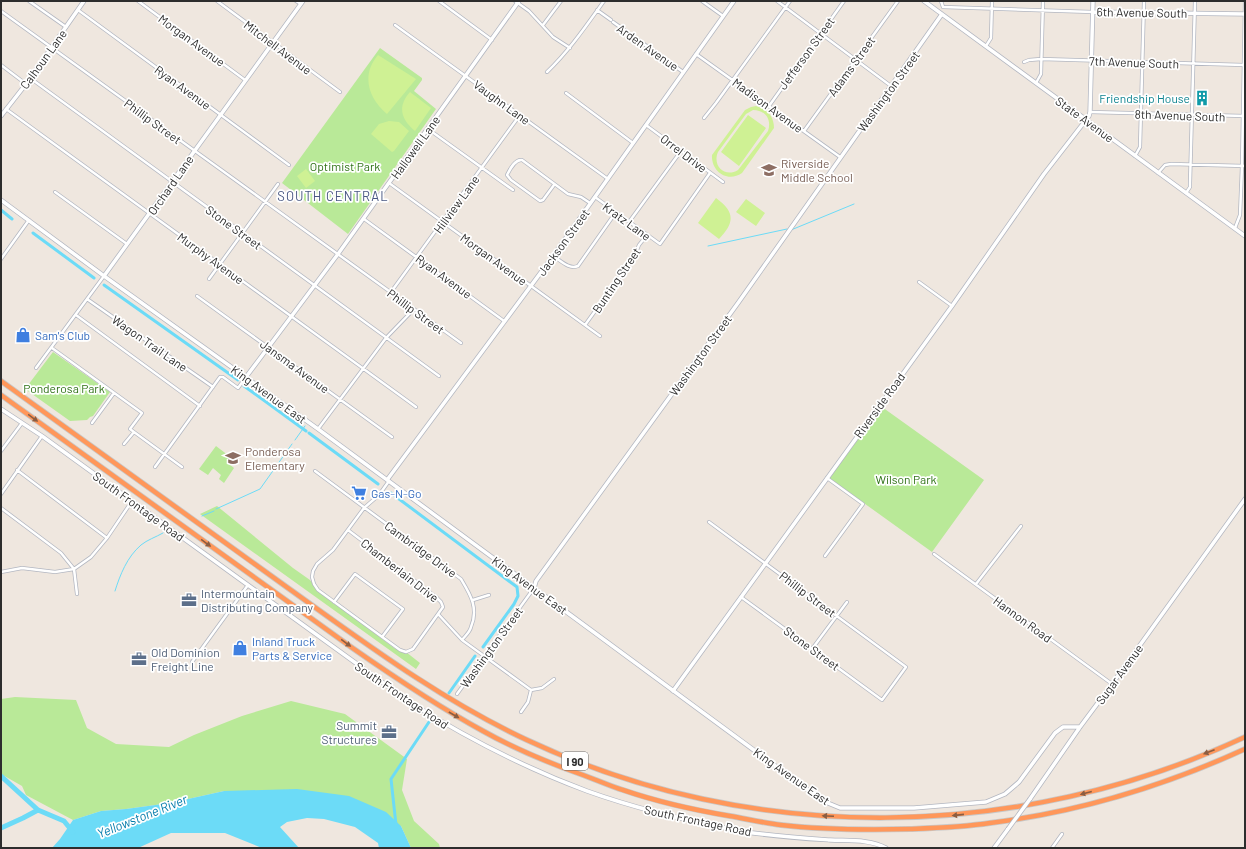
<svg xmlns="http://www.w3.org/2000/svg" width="1246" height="849" viewBox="0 0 1246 849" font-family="Barlow,sans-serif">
  <rect width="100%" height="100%" fill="#efe7df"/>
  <path fill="#b9e998" d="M380,48L422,78V80L414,91L436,109L348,234L282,183Z
    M53,352L110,392L93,416L90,417L87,420L70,421L25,389Z
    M882,407L984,480L932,552L829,478Z
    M216,446L233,459L229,464L234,468L224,483L219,479L221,475L213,468L208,475L199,469Z
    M217,506L293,568L310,580L318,590L394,648L406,652L420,663L416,669L200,514Z
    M15,697L76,700L87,728L116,744L169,747L194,735L242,716L291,701L345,714L407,759L402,790L414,821L439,844L440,848H411L401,826L224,791L170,803L126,809L101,811L73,820L26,795L22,786L1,774V699Z"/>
  <path fill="#cff194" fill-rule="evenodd" d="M378,55L416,79L387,114C368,98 361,75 378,55Z
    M410,92L431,108L415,131C401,119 397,107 410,92Z
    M756,106C767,109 774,116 774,128L742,173C727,183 711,171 712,155L745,110L751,107ZM753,110C765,110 772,119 768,131L738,170C725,178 712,166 718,152L746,114Z
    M748,115L766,128L739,166L721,152Z
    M389,121L399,122L409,131L394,151L392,152L371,134L379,124Z
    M306,169L315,181L306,188L297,176Z
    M716,198C735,212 735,222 719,239L698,223Z
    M746,199L765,213L756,226L736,212Z"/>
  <path fill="#6cdbf7" d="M297,789L349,796L386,812L401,826L411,848H379L378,843L355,827L324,819L307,818L287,822L280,827L299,848H262L225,833H171L138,848H52L60,839L73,820L101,811L126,809L170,803L224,791Z"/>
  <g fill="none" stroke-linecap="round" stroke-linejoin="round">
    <path stroke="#6cdbf7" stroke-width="1" d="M791,230L854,204
      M708,246L787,229
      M295,440L305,426
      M216,509L260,489L292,444
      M202,516L214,511
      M115,591C120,575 127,557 141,545C147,540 156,537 163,533"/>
    <path stroke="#6cdbf7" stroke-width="3" d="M1,210L12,219
      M33,233L94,278
      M104,285L238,380
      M244,386L306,431
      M309,433L378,484
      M391,493L517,587L518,596L514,604L483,647
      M449,693L475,656
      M396,825L391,779L429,722"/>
    <path stroke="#6cdbf7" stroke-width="5" d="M1,776L38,810L64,821L73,832
      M1,828L23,818L38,810"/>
    <g stroke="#b3b7c1" stroke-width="4">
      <path id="street" d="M29,1L66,27
        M138,1L245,80
        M217,1L340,92
        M296,1L301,4
        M439,1L492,40
        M515,1L529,11L553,37L570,48
        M702,1L723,16
        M777,1L891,86
        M941,1L943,7L1093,12
        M78,10L289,165
        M597,10L611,20
        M1,11L461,343
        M613,22L683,72
        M395,25L608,179
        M543,25L561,1
        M986,46L991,38L992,1
        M696,54L840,157
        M1024,62L1029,60L1041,59L1244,65
        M1,65L26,84
        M547,72C569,51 586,26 604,1
        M30,78L439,376
        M1036,83L1041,74L1043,1
        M566,93L633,143
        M769,106L844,1
        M6,109L416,407
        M1090,112L1245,116
        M704,118L716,103L790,1
        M646,125L723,182
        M428,129L513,190
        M804,131L898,1
        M1135,156L1140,147L1144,1
        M1158,173L1165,165L1171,164L1245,166
        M389,183L600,336
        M554,185L543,200L540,201L511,180L507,175C510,169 515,159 522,160L568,194L581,197L590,203
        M55,192L127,244
        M1186,193L1190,187V183L1195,1
        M595,197L660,244L710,173
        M364,219L504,321
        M629,222L681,151
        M1235,228L1240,215L1242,166L1245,1
        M553,256C560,260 569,270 578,266L616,212
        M1,259L29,220
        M209,279L278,184
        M919,282L952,306
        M391,292L520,115
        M197,296L392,437
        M87,299L213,387
        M76,315L200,406
        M585,325L634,257L639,245L647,235
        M52,348L142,413L130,429L134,432L124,444
        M36,368L104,276
        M92,423L114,393
        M318,429L386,338L414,309
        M134,432L182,467
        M1,451L22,423
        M155,467L220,377H223L238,388L246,377
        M17,470L107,538
        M315,471L461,579C470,594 479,608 471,627C470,632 465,636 462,640
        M389,481L379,495L364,508L333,550L317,564L313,571L312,577L314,584L318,590L400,650L406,652L413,649L438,614
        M1,494L42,436
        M1,508L61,553L74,569L77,594
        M709,522L906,667L882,700L741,597
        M348,530L436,597L441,602L443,607L438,614L462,640L531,690L528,702L521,712
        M934,554L1112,684
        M825,556L863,504L827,478
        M1,572L22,568L55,572L74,569L91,557L107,538L132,501
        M976,584L1021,526
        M473,600L489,595
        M334,602L355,574L403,609L382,637
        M812,649L847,602
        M192,662L248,585
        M531,690L542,688L554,679
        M457,694L534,588
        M1052,848L1062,834"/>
    </g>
    <g stroke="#b3b7c1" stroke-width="5">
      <path id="secondary" d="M924,1L1245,236
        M1093,12L1245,14
        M1,116L26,84L84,1
        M1,200L104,276L318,429L823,801L840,808H914L986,802L1005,794L1019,782L1055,733L1063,727H1080
        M104,276L303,1
        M246,377L338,254L519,1
        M1,409L42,436L411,703C467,738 525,768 587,791C637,809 688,821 740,831C769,836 800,838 830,840C848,841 870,839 886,848
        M387,480L553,256L734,1
        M534,588L536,581L738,303L942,14
        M673,691L952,306L1044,174L1089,116L1090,112L1093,1
        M1030,799L1080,727L1112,684L1245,499
        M994,848L1008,829"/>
    </g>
    <g stroke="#c8c8c8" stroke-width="6">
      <path id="highway" d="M1,381C96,450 192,519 288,588C365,643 441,700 527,740C752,846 1020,842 1245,737
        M1,395L351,647C394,677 437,706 483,731C515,749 549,763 583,775C597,780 610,786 623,790C658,802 694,810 730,816C747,819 764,823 781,825C824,830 867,830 910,829C936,828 964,827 990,823C1079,812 1164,786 1245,749"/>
    </g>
    <use href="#street" stroke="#fff" stroke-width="2.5"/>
    <use href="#secondary" stroke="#fff" stroke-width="3.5"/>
    <use href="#highway" stroke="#ff975a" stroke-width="4.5"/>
    <g stroke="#b3b7c1" stroke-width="5" stroke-linecap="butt">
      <path id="secondary-bridge" d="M1008,829L1030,799"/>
    </g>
    <use href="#secondary-bridge" stroke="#fff" stroke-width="3.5"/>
  </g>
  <defs><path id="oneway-solid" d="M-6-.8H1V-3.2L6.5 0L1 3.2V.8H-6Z"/></defs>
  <g fill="#8c5d41">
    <use href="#oneway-solid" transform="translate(33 418) rotate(36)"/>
    <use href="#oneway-solid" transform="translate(206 543) rotate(36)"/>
    <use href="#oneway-solid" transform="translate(346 643) rotate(36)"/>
    <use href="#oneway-solid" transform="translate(454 715) rotate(30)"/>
    <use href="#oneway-solid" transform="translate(1209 752) rotate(159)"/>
    <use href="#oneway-solid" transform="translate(1086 793) rotate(165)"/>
    <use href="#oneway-solid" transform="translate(958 815) rotate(174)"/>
    <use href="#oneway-solid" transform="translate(828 816) rotate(-177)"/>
  </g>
  <defs>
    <g id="building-bare" transform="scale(1.2)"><path d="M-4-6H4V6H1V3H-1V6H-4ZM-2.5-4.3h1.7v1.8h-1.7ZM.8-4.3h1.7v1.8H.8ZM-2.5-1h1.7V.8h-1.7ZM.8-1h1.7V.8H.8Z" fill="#0f9aa8" stroke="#fff" stroke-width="2.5" paint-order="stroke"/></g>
    <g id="school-bare" transform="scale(1.2)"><path d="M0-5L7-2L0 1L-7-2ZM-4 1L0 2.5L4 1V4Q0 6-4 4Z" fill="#8d6e63" stroke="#fff" stroke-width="2.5" paint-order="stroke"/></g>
    <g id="shop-bare" transform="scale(1.2)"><path d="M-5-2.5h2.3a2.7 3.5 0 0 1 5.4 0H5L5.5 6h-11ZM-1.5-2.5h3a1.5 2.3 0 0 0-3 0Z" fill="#3f7fe0" stroke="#fff" stroke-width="2.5" paint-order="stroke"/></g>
    <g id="supermarket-bare" transform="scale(1.2)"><path d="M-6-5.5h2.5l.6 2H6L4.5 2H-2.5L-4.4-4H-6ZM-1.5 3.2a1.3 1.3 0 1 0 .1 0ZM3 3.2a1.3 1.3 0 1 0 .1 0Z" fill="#3f7fe0" stroke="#fff" stroke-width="2.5" paint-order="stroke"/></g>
    <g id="office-bare" transform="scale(1.2)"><path d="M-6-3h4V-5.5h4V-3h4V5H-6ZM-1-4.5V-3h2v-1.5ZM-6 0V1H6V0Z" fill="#5c6f8a" stroke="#fff" stroke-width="2.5" paint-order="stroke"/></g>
  </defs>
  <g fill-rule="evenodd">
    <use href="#building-bare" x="1202" y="98"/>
    <use href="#school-bare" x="769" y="170"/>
    <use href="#shop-bare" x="23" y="335"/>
    <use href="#school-bare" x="233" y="458"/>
    <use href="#supermarket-bare" x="359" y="493"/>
    <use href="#office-bare" x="189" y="600"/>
    <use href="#shop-bare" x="240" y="648"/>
    <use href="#office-bare" x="139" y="659"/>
    <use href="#office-bare" x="389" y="732"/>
  </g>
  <g text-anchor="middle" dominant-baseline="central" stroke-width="3.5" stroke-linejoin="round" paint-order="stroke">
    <rect fill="#fff" stroke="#6c6c6c" stroke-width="1" x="562" y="752" width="26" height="18" rx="3"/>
    <g font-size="11" font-weight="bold" fill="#2d2d2d">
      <text x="575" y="761">I 90</text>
    </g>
    <g font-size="12" fill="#2d2d2d" stroke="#fff">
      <text transform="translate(1142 12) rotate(1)">6th Avenue South</text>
      <text transform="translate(192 40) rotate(36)">Morgan Avenue</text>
      <text transform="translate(278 47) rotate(37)">Mitchell Avenue</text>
      <text transform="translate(648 47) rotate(35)">Arden Avenue</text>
      <text transform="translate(806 53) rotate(-54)">Jefferson Street</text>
      <text transform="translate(43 59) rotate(-54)">Calhoun Lane</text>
      <text transform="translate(1134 62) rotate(2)">7th Avenue South</text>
      <text transform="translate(851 66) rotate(-54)">Adams Street</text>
      <text transform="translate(183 87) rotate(36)">Ryan Avenue</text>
      <text transform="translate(888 91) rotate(-54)">Washington Street</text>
      <text transform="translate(502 102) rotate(36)">Vaughn Lane</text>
      <text transform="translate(768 105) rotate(36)">Madison Avenue</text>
      <text transform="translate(1180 115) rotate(2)">8th Avenue South</text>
      <text transform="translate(1085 119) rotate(36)">State Avenue</text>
      <text transform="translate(153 121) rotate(36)">Phillip Street</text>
      <text transform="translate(415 147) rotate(-54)">Hallowell Lane</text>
      <text transform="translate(684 153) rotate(37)">Orrel Drive</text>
      <text transform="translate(170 185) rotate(-55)">Orchard Lane</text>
      <text transform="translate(456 204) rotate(-54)">Hillview Lane</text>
      <text transform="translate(627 221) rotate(36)">Kratz Lane</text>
      <text transform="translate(234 227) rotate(36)">Stone Street</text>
      <text transform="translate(563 242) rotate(-54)">Jackson Street</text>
      <text transform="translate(211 258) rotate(36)">Murphy Avenue</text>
      <text transform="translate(494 259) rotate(36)">Morgan Avenue</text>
      <text transform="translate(444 276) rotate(36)">Ryan Avenue</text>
      <text transform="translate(616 280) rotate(-56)">Bunting Street</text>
      <text transform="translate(416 311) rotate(36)">Phillip Street</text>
      <text transform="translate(150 343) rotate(35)">Wagon Trail Lane</text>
      <text transform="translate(700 355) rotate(-54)">Washington Street</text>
      <text transform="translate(295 366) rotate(36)">Jansma Avenue</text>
      <text transform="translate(269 394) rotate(36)">King Avenue East</text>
      <text transform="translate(879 405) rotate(-54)">Riverside Road</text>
      <text transform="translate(139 506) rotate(36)">South Frontage Road</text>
      <text transform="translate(421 549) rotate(36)">Cambridge Drive</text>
      <text transform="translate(400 570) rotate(38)">Chamberlain Drive</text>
      <text transform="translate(530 585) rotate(36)">King Avenue East</text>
      <text transform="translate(808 594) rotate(37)">Phillip Street</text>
      <text transform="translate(1023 619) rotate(36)">Hannon Road</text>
      <text transform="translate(491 647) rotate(-54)">Washington Street</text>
      <text transform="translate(812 648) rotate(36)">Stone Street</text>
      <text transform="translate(1119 674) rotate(-54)">Sugar Avenue</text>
      <text transform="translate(402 695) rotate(34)">South Frontage Road</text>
      <text transform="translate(792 776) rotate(35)">King Avenue East</text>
      <text transform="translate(698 820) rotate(12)">South Frontage Road</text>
    </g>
    <g font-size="12" fill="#0d838f" stroke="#fff" text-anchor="end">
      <text x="1190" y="98">Friendship House</text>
    </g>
    <g font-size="12" fill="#785e54" stroke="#fff" text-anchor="start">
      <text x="781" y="163">Riverside<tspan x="781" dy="14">Middle School</tspan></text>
      <text x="245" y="451">Ponderosa<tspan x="245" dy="14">Elementary</tspan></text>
    </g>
    <g font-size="12" fill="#2f7216" stroke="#fff">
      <text x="345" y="166">Optimist Park</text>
      <text x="64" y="388">Ponderosa Park</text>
      <text x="906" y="479">Wilson Park</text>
    </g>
    <g font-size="12" fill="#366cbe" stroke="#fff" text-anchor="start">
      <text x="35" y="335">Sam's Club</text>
      <text x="371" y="493">Gas-N-Go</text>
      <text x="252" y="641">Inland Truck<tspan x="252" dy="14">Parts &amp; Service</tspan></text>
    </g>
    <g font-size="12" fill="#4e5e75" stroke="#fff" text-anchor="start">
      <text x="201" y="593">Intermountain<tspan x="201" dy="14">Distributing Company</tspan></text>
      <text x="151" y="652">Old Dominion<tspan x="151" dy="14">Freight Line</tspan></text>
      <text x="377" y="725" text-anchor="end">Summit<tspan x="377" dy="14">Structures</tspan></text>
    </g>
    <g font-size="13" letter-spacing="1" fill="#495782" stroke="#fff">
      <text x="333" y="196">SOUTH CENTRAL</text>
    </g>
    <g font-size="13" font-style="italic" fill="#047cab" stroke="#fff">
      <text transform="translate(142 816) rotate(-22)">Yellowstone River</text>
    </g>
  </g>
  <rect width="1246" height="849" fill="none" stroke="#2d2d2d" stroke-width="4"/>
</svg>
